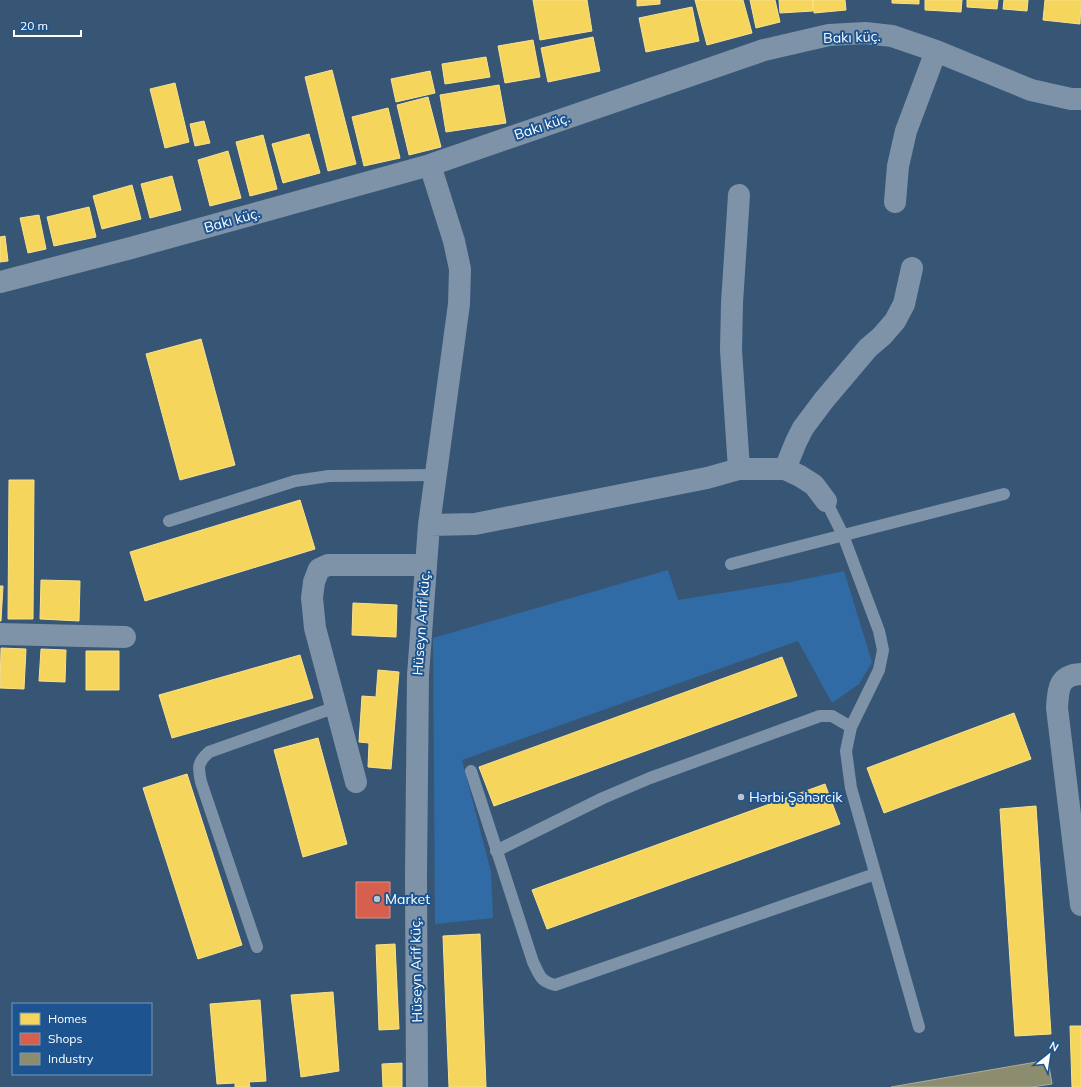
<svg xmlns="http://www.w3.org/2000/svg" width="1081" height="1087" viewBox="0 0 1081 1087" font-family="Mulish,sans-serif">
  <rect width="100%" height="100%" fill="#375575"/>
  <path fill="#316ba5" d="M668,570L678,600L791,582L844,571L872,662L859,684L832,703L798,641L462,760L491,872L493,918L435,924L433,638Z"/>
  <path fill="#f6d55c" stroke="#f9e28d" d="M533,0H587L592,31L540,40Z
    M637,0H660V4L637,6Z
    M695,0H743L752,33L707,45Z
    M750,0H775L780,22L756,28Z
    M779,0H813V11L780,13Z
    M813,0H845L846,10L814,13Z
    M892,0H919V4L892,3Z
    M925,0H962L961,12L925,10Z
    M967,0H998L997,9L967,7Z
    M1004,0H1028L1027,11L1003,9Z
    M1045,0H1081L1080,24L1043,20Z
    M692,7L699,41L646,52L639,18Z
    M593,37L600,71L548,82L541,48Z
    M533,40L540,77L505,83L498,46Z
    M486,57L490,77L445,84L442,64Z
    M332,70L356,164L328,171L305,77Z
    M430,71L435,93L396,102L391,79Z
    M175,83L189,142L165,148L150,89Z
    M499,85L506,123L446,132L440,95Z
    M428,97L441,147L409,155L397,105Z
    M388,108L400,158L364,166L352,117Z
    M204,121L210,143L195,146L190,124Z
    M309,134L320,173L283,183L272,144Z
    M263,135L277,189L250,196L236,142Z
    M228,151L241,198L210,206L198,160Z
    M172,176L181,210L150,218L141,184Z
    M132,185L141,219L102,229L93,196Z
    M89,207L96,237L54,246L47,217Z
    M39,215L46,249L28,253L20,218Z
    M5,236L8,261L0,262V237Z
    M201,339L235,465L180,480L146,354Z
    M9,480H34L33,619H8Z
    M300,500L315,549L145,601L130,552Z
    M41,580L80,581L79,621L40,619Z
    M0,586H3L1,621H0Z
    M353,603L397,605L396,637L352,635Z
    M1,648L26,649L24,689L0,688Z
    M41,649L66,650L65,682L39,681Z
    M86,651H119V690H86Z
    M300,655L313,698L172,738L159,695Z
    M782,657L797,696L494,806L479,767Z
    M378,670L399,672L391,769L368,767L369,743L359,742L362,696L376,697Z
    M1014,713L1031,759L884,813L867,768Z
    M318,738L347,844L303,857L274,750Z
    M187,774L242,945L198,959L143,788Z
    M825,784L840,824L547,929L532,890Z
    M1036,806L1051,1034L1015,1036L1000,809Z
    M480,934L486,1087H449L443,936Z
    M395,944L399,1029L379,1030L376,945Z
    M333,992L339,1071L301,1077L291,995Z
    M260,1000L266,1081L249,1082L250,1087H235V1083L217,1084L210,1004Z
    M1070,1026H1081V1087H1072Z
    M402,1063V1087H383L382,1064Z"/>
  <path fill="#d6604d" stroke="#e29082" d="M356,882H390V918H356Z"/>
  <path fill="#8c8c6e" stroke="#aeae9a" d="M1048,1060L1052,1084L1032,1087H891Z"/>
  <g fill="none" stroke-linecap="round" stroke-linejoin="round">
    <path stroke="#7e93a8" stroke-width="12" d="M826,501L843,535L879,631L883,650L879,670L851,727L846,751L851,788L919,1027
      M169,521L295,481L329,476L436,475
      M731,564L1004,494
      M471,771L533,962C540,976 540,981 555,985L875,874
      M496,851L603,798L650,778L820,716H832L851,727
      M257,947L201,782C198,767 197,763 209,752L336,707"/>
    <path stroke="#7e93a8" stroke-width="22" d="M895,202L898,166L906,131L936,51
      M0,282L131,248L430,165L764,50L829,35L865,33L892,36L936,51L1031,90L1071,99H1081
      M739,469L731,350L732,303L739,195
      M785,469L796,442L803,428L824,400L868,348L882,336L895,321L904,304L912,268
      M429,525L475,524L707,478L739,469H785L800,476L814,485L826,501
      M0,634L125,637
      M1081,674C1058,675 1058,690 1057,708L1081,905
      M356,782L315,628L312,598L314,582L319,569L328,565H425
      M417,1087L416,876L418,675L429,525L459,304L460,269L454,241L430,165"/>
  </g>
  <g fill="#b9c4cf" stroke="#1d548f" stroke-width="1.5">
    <circle cx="741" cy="797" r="4"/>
    <circle cx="377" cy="899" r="4"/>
  </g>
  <g text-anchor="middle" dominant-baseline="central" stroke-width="4" stroke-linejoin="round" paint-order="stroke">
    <g font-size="14" fill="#fff" stroke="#1d548f">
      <text transform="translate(852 37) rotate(-2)">Bakı küç.</text>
      <text transform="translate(542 126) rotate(-19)">Bakı küç.</text>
      <text transform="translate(232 220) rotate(-16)">Bakı küç.</text>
      <text transform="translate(421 623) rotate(-86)">Hüseyn Arif küç.</text>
      <text transform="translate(416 970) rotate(-91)">Hüseyn Arif küç.</text>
    </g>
    <g font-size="14" fill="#fff" stroke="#1d548f" text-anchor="start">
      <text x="749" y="797">Hərbi Şəhərcik</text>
      <text x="385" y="899">Market</text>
    </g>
  </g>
  <rect x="12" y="1003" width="140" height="72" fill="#1d548f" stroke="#7798bc"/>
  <rect x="20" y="1013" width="20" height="12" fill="#f6d55c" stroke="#7798bc"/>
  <text x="48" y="1023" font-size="12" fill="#ffffff">Homes</text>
  <rect x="20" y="1033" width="20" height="12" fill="#d6604d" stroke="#7798bc"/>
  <text x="48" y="1043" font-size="12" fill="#ffffff">Shops</text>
  <rect x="20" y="1053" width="20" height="12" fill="#8c8c6e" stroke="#7798bc"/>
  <text x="48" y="1063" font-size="12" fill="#ffffff">Industry</text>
  <g transform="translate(1049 1055) rotate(30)" stroke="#1d548f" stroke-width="3" paint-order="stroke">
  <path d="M0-3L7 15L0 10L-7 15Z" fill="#ffffff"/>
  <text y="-6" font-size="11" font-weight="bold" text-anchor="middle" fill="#ffffff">N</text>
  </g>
  <path d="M14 30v6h67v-6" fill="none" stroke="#ffffff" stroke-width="2"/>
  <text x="20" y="30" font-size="12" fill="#ffffff" stroke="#1d548f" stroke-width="3" paint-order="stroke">20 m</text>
</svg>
